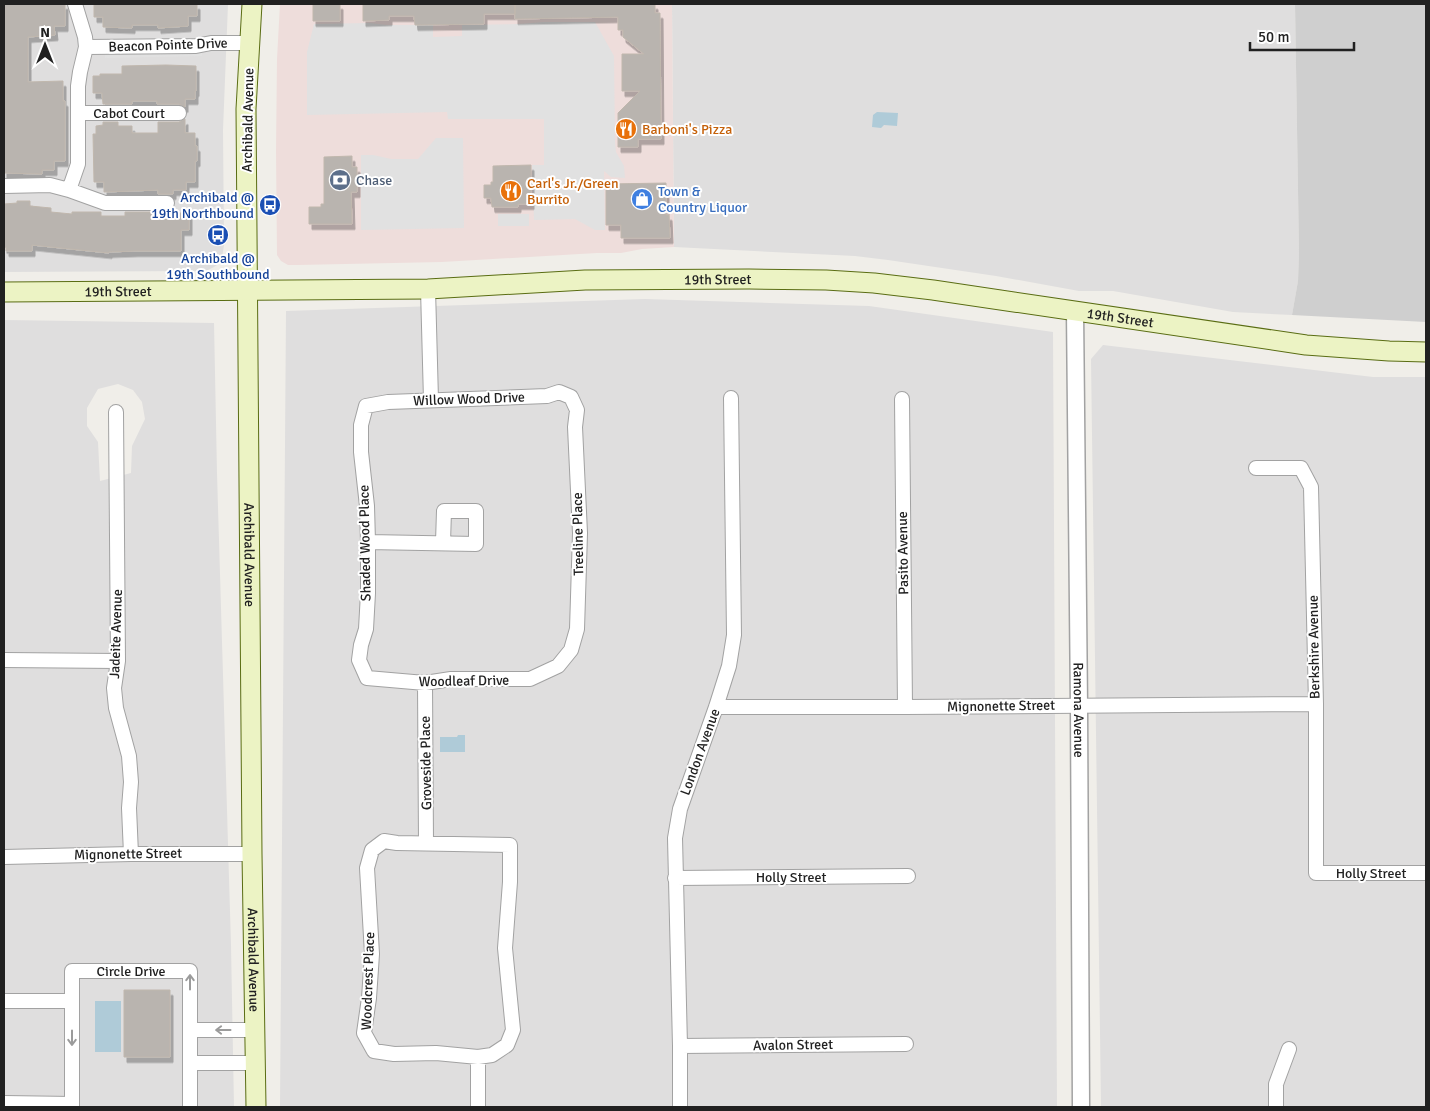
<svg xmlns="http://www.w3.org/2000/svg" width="1430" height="1111" viewBox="0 0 1430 1111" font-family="Signika,sans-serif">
  <defs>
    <filter id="shadow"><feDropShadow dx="3" dy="5.5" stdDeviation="0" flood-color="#0004"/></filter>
  </defs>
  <rect width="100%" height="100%" fill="#f0eee9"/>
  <path fill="#dfdede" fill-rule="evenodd" d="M4,4H228L223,130L224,245L222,258L220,263L214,267L208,270L196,271L4,272Z
    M672,4H1295L1299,253L1298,281L1292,315L1233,312L1113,291H1079L996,276L888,260L855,256L674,247Z
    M645,299L869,306L1053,332L1057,1107H280L286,311Z
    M4,320L214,323L217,473L231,945L234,1107H4ZM118,384L133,390L142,402L145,419L132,446L131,473L100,481L98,442L87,426V408L98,389Z
    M1103,345L1373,377H1426V1107H1101L1091,359Z"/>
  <path fill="#eedddb" d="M280,4H672L674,247L642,249L621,253H597L442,262L297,265H288L281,261L277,255L276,151L277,59Z"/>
  <path fill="#cfcfcf" d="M1295,4H1426V322L1292,315L1298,281L1299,253Z"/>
  <path fill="#e1e1e1" d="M544,22H595L614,56L615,142L616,152L624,166L625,178L611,177L604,171L605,230H595L575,219L534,220L532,165H544V119H448L447,112L307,115V52L314,24L369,23L387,25H433V37L462,36V25L518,24Z
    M202,52V56L105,58V54Z
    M436,138H463L464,228L361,230V155H373L391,159H418Z
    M498,214H529V226H498Z"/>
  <path fill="#afcbd8" d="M877,112L898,113L897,126L884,125L881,128L872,127L873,115Z
    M458,735H465V752H440V737H457Z
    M95,1001H121V1052H95Z"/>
  <path fill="#b9b4af" stroke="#c0b7ad" filter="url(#shadow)" d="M4,4H65V26H54L55,35L28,37V82L63,81V101H65V161H54V170H42V174L4,173Z
    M94,4H197V16H188V26L158,28V25H132V28L103,27V17H94Z
    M313,4H340V21H313Z
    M363,4H515V14H484V24L415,25L414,16H389V20L363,21Z
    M515,4H655V13H660L661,139H638V147H618V113L640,91H622V54H644L623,37V30H618V17L515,19Z
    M166,65L196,66V91H195V99H185V107L179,104H157V101H132V104H103L102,93H93V76H100V74H122V66Z
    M185,119V133H195V146H197V161H195V182H186V190H173V194H158V190L104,192V182H94L93,134H96V126L103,125V122H118V126H132V133H158V122H179Z
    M352,156V167H357V192H351L352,224H309V207H321V204H324V157Z
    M531,165V204H518V207H492L491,198H484V185H491V182H493V166Z
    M666,183V215H669L670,238H621V225H606V184Z
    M17,201H30V206L51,208V212L72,214V212H101V216H125V212H154V216H176V213H189V230H181V251H135L109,252V253L32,245V251H6V247L4,248V204L17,203Z
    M124,990H170V1057H124Z"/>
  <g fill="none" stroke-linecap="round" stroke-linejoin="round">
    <g stroke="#a2a2a2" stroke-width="16">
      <path id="minor" d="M86,47L196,46L211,43H250
        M78,113H179
        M4,186L50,185L69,190L105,203H167
        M69,190L78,164V86L80,72L86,47L85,37L75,4
        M428,289L431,400
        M559,392L571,397L577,410L575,427L580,533L577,629L571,650L558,666L530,679H451L425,683L367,678L359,660L361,645L366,629L368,593V542L367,506L361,452V425L366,406L388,402L547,396Z
        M902,399L905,707
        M116,412L118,661L114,688L116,708L129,756L131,782L129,808L131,854
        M1256,468H1301L1311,487L1316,704V873H1426
        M368,542L476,544V511H444L443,542
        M4,660L118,661
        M425,683L426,843
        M716,707H905L1316,704
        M384,841L397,843L510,845V882L505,948L513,1030L507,1045L492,1055L478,1057L436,1053L394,1054L374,1051L364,1033L369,998L372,954L367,868L372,850Z
        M4,857L131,854H252
        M675,878L908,876
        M4,1001H72
        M190,1030H256
        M680,1046L906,1044
        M478,1057V1107
        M190,1063H256
        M4,1103L72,1104
        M72,1107V971H190V1107
        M680,1107V1046L675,838L680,809L716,707L729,666L734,635L731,398
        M1276,1107V1084L1289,1049"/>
    </g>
    <g stroke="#a2a2a2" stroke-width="19">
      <g id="tertiary">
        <path id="s1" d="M1075,311L1079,706L1081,1107"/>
      </g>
    </g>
    <g stroke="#5a6d13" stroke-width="21">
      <g id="secondary">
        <path id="s2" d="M252,4L246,109L252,854L256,1107"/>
        <path id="s3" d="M4,292L428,289L585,280L749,279L826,280L874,283L933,290L1306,345L1389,351L1426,352"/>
      </g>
    </g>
    <use href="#minor" stroke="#fff" stroke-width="14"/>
    <use href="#tertiary" stroke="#fff" stroke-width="16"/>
    <use href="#secondary" stroke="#ecf3c4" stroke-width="19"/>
  </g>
  <defs><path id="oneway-shaft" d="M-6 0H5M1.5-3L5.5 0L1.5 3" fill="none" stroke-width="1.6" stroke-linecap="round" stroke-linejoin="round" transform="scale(1.25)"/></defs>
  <g stroke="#9b9b9b">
    <use href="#oneway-shaft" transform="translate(190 982) rotate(-90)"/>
    <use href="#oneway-shaft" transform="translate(223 1030) rotate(180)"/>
    <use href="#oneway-shaft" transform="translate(72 1038) rotate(90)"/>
  </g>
  <defs>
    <g id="restaurant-disc" transform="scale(1.125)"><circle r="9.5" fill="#e8710a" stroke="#fff"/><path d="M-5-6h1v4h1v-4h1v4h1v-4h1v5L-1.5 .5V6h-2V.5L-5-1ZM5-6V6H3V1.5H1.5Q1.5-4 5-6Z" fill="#fff"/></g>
    <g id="bank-disc" transform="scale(1.125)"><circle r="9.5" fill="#5c6f8a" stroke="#fff"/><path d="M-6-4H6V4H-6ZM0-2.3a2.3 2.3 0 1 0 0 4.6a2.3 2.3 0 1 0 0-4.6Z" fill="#fff"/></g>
    <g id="shop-disc" transform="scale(1.125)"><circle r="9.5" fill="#3f7fe0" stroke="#fff"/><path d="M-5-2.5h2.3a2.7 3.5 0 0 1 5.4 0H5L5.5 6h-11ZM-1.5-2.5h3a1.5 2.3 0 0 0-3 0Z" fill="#fff"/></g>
    <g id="bus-disc" transform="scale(1.125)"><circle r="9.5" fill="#1a4fb4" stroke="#fff"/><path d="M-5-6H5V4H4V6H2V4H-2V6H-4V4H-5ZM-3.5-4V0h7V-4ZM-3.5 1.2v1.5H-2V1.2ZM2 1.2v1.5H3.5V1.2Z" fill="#fff"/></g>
  </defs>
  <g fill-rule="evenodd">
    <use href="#restaurant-disc" x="626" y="129"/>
    <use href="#bank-disc" x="340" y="180"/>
    <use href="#restaurant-disc" x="511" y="191"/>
    <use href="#shop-disc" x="642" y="199"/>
    <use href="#bus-disc" x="270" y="205"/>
    <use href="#bus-disc" x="218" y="235"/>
  </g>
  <g text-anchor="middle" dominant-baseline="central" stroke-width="4" stroke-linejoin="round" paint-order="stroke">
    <g font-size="14" fill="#212121" stroke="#fff">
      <text transform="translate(168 45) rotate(-2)">Beacon Pointe Drive</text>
      <text x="129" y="113">Cabot Court</text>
      <text transform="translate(248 120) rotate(-89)">Archibald Avenue</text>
      <text stroke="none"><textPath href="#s3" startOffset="714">19th Street</textPath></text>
      <text stroke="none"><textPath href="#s3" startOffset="114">19th Street</textPath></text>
      <text stroke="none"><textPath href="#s3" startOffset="1119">19th Street</textPath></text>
      <text transform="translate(469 399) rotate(-2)">Willow Wood Drive</text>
      <text transform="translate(578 534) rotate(-91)">Treeline Place</text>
      <text transform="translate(365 543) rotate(-91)">Shaded Wood Place</text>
      <text transform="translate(903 553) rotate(-91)">Pasito Avenue</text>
      <text stroke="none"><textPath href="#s2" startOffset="551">Archibald Avenue</textPath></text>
      <text transform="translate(116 634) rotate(-88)">Jadeite Avenue</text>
      <text transform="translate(1314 647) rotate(-91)">Berkshire Avenue</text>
      <text transform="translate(464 681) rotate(-1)">Woodleaf Drive</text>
      <text transform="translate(1001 706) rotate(-1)">Mignonette Street</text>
      <text stroke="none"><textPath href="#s1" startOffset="399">Ramona Avenue</textPath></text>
      <text transform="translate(700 752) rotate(-70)">London Avenue</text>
      <text transform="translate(426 763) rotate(-91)">Groveside Place</text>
      <text transform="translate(128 854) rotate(-1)">Mignonette Street</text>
      <text x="1371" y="873">Holly Street</text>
      <text x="791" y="877">Holly Street</text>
      <text stroke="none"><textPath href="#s2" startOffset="956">Archibald Avenue</textPath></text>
      <text x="131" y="971">Circle Drive</text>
      <text transform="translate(368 981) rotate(-88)">Woodcrest Place</text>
      <text transform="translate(793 1045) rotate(-1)">Avalon Street</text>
    </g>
    <g font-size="14" fill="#c56008" stroke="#fff" text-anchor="start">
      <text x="642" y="129">Barboni's Pizza</text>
      <text x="527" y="183">Carl's Jr./Green<tspan x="527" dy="16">Burrito</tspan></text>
    </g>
    <g font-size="14" fill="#4e5e75" stroke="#fff" text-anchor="start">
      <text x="356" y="180">Chase</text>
    </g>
    <g font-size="14" fill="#366cbe" stroke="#fff" text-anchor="start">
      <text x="658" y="191">Town &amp;<tspan x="658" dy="16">Country Liquor</tspan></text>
    </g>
    <g font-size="14" fill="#164399" stroke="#fff" text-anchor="end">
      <text x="254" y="197">Archibald @<tspan x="254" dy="16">19th Northbound</tspan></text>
      <text x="218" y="258" text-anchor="middle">Archibald @<tspan x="218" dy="16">19th Southbound</tspan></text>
    </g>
  </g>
  <rect width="1430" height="1111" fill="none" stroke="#212121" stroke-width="10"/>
  <g transform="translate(45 45)" stroke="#ffffff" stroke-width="4" paint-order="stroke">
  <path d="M0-4L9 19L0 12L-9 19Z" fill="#212121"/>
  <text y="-8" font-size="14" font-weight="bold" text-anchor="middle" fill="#212121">N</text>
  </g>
  <path d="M1250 42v8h104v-8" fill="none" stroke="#212121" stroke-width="2.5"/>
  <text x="1258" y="42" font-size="15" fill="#212121" stroke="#ffffff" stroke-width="4" paint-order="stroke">50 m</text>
</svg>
